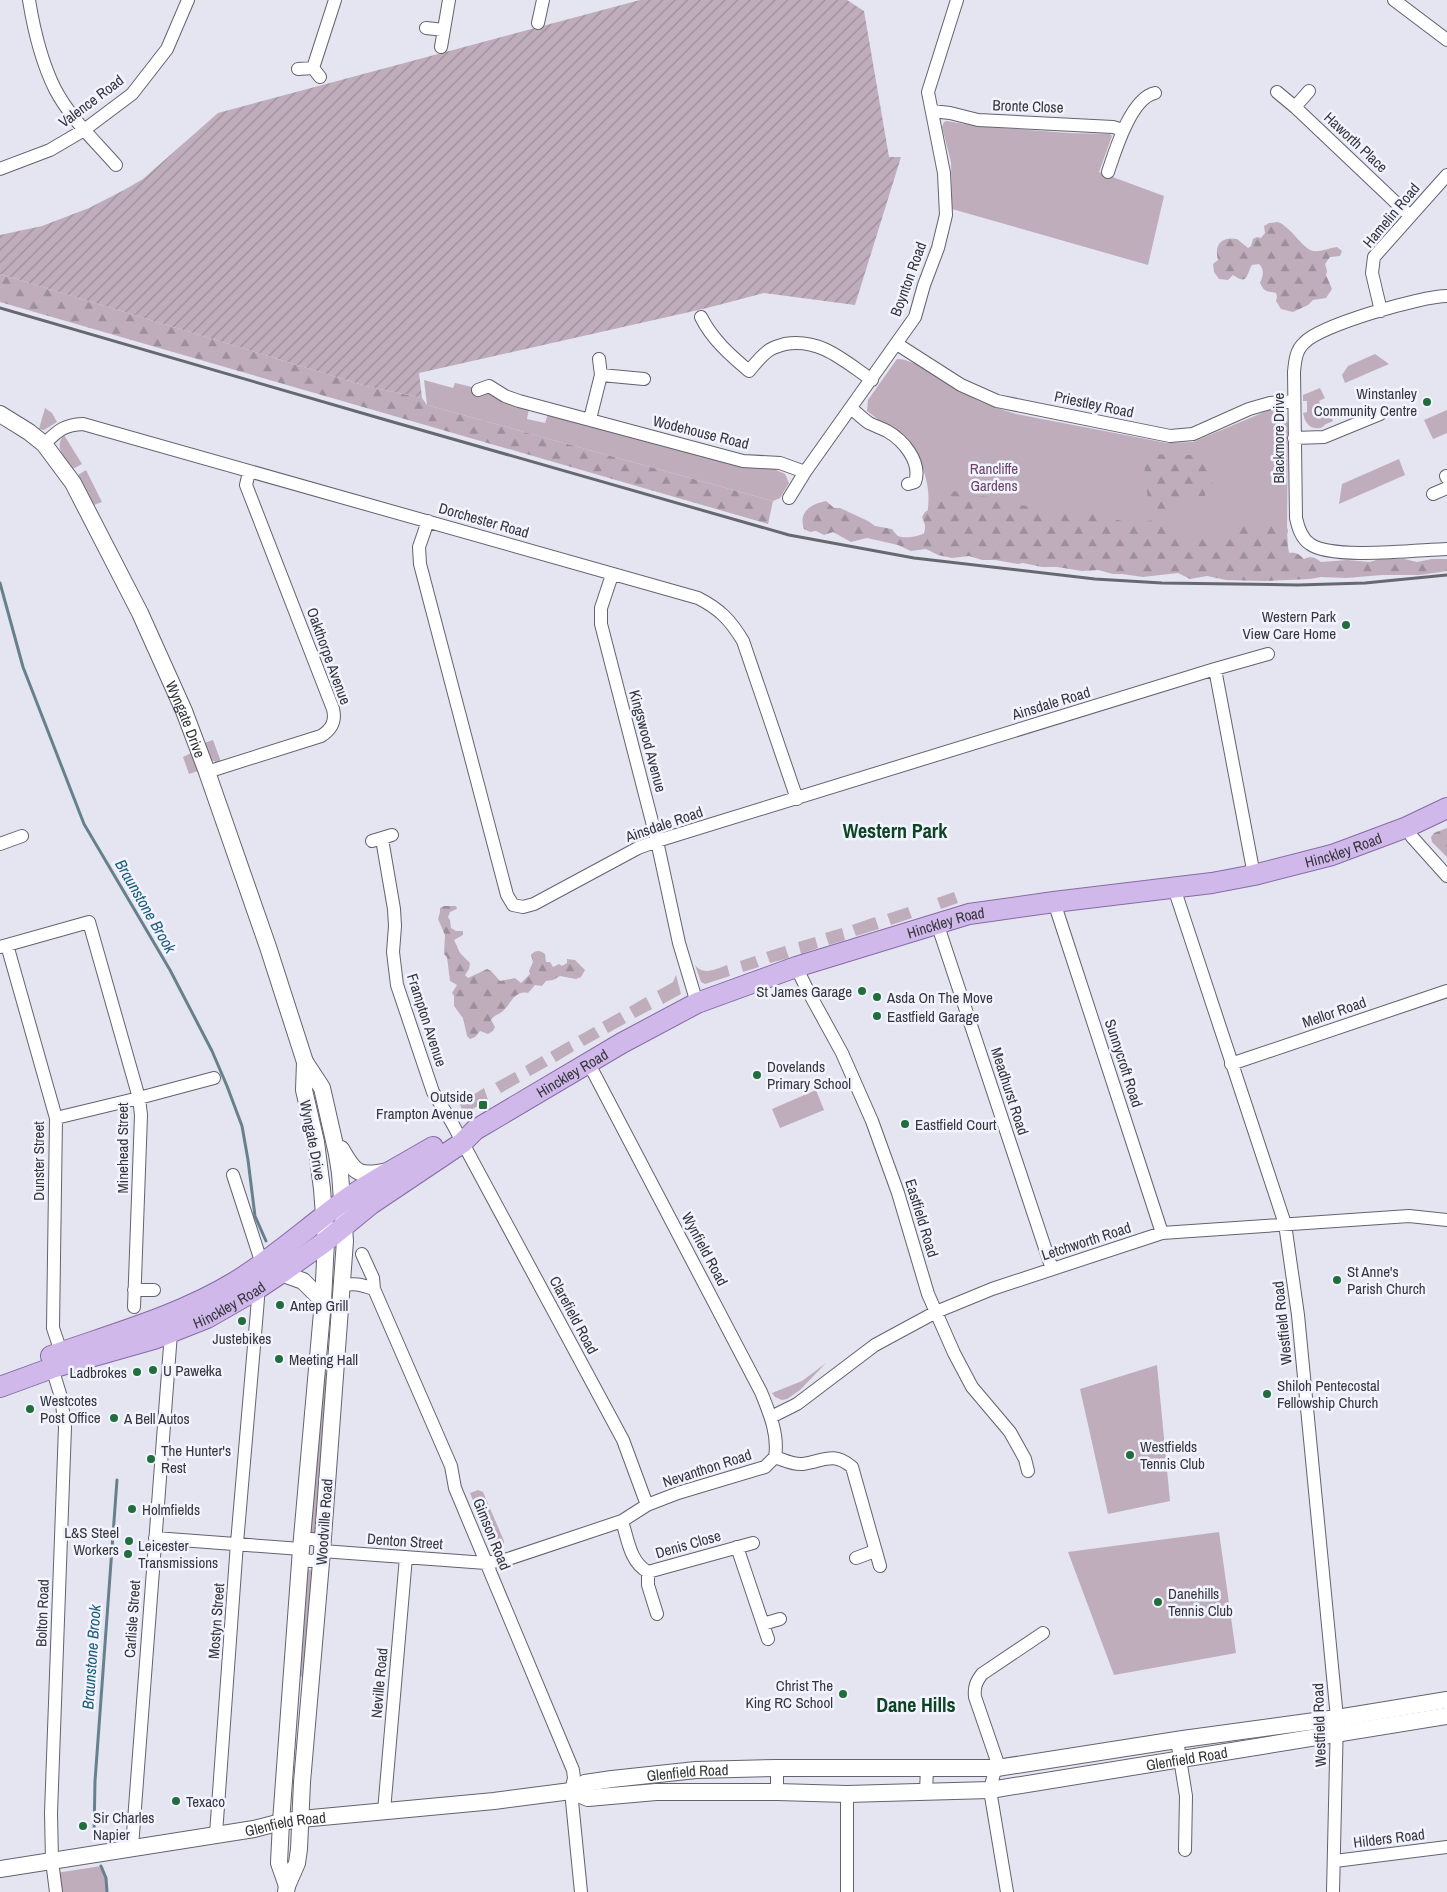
<svg xmlns="http://www.w3.org/2000/svg" width="1447" height="1892" viewBox="0 0 1447 1892" font-family="'Archivo Narrow',sans-serif">
  <defs>
    <pattern id="forest-firs" width="22" height="20" patternUnits="userSpaceOnUse" patternTransform="scale(1.25)"><rect width="22" height="20" fill="#bfadbc"/><path d="M5 1l3.5 6h-7zM16 11l3.5 6h-7z" fill="#9c8e9a"/></pattern>
    <pattern id="garden-furrows" width="10" height="10" patternUnits="userSpaceOnUse" patternTransform="scale(1.25)"><rect width="10" height="10" fill="#bfadbc"/><path d="M-1 1l2-2M0 10L10 0M9 11l2-2" fill="none" stroke="#9c8e9a"/></pattern>
  </defs>
  <rect width="100%" height="100%" fill="#e4e5f1"/>
  <path fill="#bfadbc" d="M947,121L976,126L1069,133L1110,134L1112,136L1099,172L1164,196L1148,265L952,209L951,162L942,127L944,122Z
    M1375,354L1389,364L1345,383L1342,375L1348,366Z
    M897,359C916,358 951,387 969,396C984,404 1000,409 1016,414L1167,443L1193,442L1269,410C1280,410 1283,413 1288,423L1287,532L1289,560L1130,565L924,534C929,506 932,491 921,464L884,424L867,411L868,400Z
    M424,380L453,388L455,383L472,387V393L475,395L490,393L529,409L527,419L545,423L548,414L739,466L776,467V470L785,474L789,483L780,498L773,501L427,405Z
    M1320,388L1325,398L1319,401L1326,418L1331,416L1333,421L1326,424L1321,428C1310,430 1305,423 1303,413L1307,412V401H1303V395Z
    M45,408L52,413L57,422L44,430L39,429Z
    M1447,410V433L1433,439L1424,420Z
    M64,435L82,464L73,469C65,457 53,448 64,435Z
    M1399,459L1405,475L1339,504L1342,484Z
    M86,470L102,502L94,505L78,475Z
    M213,740L221,762H216L211,760L204,743Z
    M191,753L198,771L189,774L183,757Z
    M954,892L958,903L941,909L937,898Z
    M908,907L912,918L891,925L887,914Z
    M875,917L879,929L856,936L852,925Z
    M842,928L845,940L829,945L825,933Z
    M815,937L818,948L801,954L798,942Z
    M785,946L789,958L770,963L766,952Z
    M755,956L759,967L743,972L740,961Z
    M695,965C703,976 716,969 727,965L730,976L705,984L701,982Z
    M676,975L681,994L663,1004L657,991L673,982Z
    M646,997L652,1009L635,1018L629,1007Z
    M620,1012L626,1023L608,1033L602,1022Z
    M594,1027L600,1037L584,1046L578,1036Z
    M569,1041L574,1051L556,1062L550,1052Z
    M542,1056L548,1066L530,1076L525,1066Z
    M515,1072L520,1082L501,1093L495,1083Z
    M484,1088L488,1100L467,1112H462L460,1103Z
    M816,1090L824,1110L780,1128L772,1109Z
    M826,1363L800,1390L787,1399L782,1400L775,1397L772,1393L802,1381Z
    M1157,1365L1170,1501L1108,1514L1080,1389Z
    M325,1373H328L316,1533L307,1532Z
    M478,1490L483,1492L504,1541V1546L500,1550H495L492,1547L470,1493Z
    M1219,1532L1236,1653L1114,1675L1068,1552Z
    M303,1569L313,1570L305,1677L296,1676Z
    M101,1866L106,1878L107,1892H57L56,1873Z"/>
  <path fill="url(#forest-firs)" d="M1278,222C1292,228 1302,248 1313,251C1322,252 1328,248 1337,247L1342,251L1340,256L1330,257L1325,264L1327,271L1326,275L1332,289L1326,298L1313,300L1308,305L1293,312L1281,309L1276,301L1277,297L1276,293C1266,290 1266,294 1260,283C1263,276 1265,270 1259,264L1252,265C1246,274 1249,286 1233,275L1228,280L1219,279L1214,272L1213,264L1218,260C1214,245 1221,236 1237,239L1248,248L1251,246L1253,239L1257,237L1261,238L1265,233L1264,226L1269,223Z
    M0,274L366,386L422,398L427,405L773,501L768,524L0,302Z
    M1205,451L1210,454L1209,467L1213,478L1212,493L1208,494L1205,492V496H1196L1190,490H1185L1182,497L1184,504C1176,513 1167,514 1156,512L1148,500L1143,455L1148,456L1165,454L1179,456L1198,454L1200,452Z
    M946,491L971,492L976,496H986L991,500L996,499L1007,506C1021,502 1034,508 1048,513C1056,510 1056,513 1064,513C1075,514 1076,510 1088,516L1092,514L1102,517H1111C1116,521 1122,519 1126,524C1136,524 1144,522 1153,520L1159,526L1169,528L1171,533L1182,531L1186,535C1191,536 1197,533 1202,537C1208,540 1209,544 1216,546C1230,543 1226,534 1235,528C1237,527 1267,523 1270,523L1277,528L1284,526L1287,527L1288,531L1286,539L1289,553C1296,552 1299,554 1304,559C1311,556 1315,557 1321,562L1347,560L1370,562L1379,559H1404L1417,562L1432,559H1447V571L1420,575H1382L1346,578L1321,577L1310,579L1264,581L1226,580L1207,576L1190,579L1178,573L1143,577L1122,574H1113L1098,570L1082,571L1057,567H1042L1023,563L1018,564L995,560H982L969,556L952,558L938,555L926,549L911,551L898,545L876,540L867,538L851,542L833,532L824,535L816,531L810,532L804,529C798,512 811,504 826,501L834,508H840L868,521L875,526L892,529C893,531 897,535 898,536C904,539 920,536 925,533V525L922,517L925,512L932,508V503Z
    M1447,828V857L1432,842L1431,837L1434,833Z
    M444,906H456L457,909L450,912L448,917L450,920L451,928L456,931H463V935L454,940L460,953L470,963L469,969L465,975L468,978L487,969L491,971L500,981L515,978L521,983L530,974L529,971L533,962L531,955C535,950 540,950 545,954L546,962H550L553,967L559,964L562,966L567,963V959L575,960L585,970L581,977L576,979L560,976L553,980L546,981L542,986L535,985L528,993C515,990 511,1003 504,1010C499,1015 495,1014 491,1020L495,1027L493,1031L488,1034L480,1031L475,1037L470,1039L467,1036L463,1018L454,1006V996L452,993L457,985L450,981L447,957L444,954L445,935L438,919L440,912V908Z"/>
  <path fill="url(#garden-furrows)" d="M640,0H847L864,11L889,157H901L855,305L764,293L707,308L419,373L422,398L366,386L0,274V235L42,226L89,208L124,190L143,179L218,113Z"/>
  <g fill="none" stroke-linecap="round" stroke-linejoin="round">
    <path stroke="#67808d" stroke-width="3" d="M0,583L23,667L84,824L170,970L212,1051L227,1086L242,1126L248,1160L255,1216L266,1241
      M94,1836L95,1781L117,1480
      M101,1866L106,1878L107,1892"/>
    <g stroke="#62636e" stroke-width="14">
      <path id="minor" d="M29,0C34,31 41,61 55,89C70,118 95,141 116,165
        M1394,0L1447,40
        M538,23L543,0
        M426,28L444,30
        M441,47L449,0
        M313,68L335,0
        M298,69L313,68L320,77
        M1309,91L1295,107L1410,216
        M1277,92L1295,107
        M932,111L950,113L978,120L1113,127L1123,130
        M0,169L50,150L84,130L132,94L167,49L188,0
        M1108,172C1115,151 1131,98 1155,93
        M1447,296C1422,296 1320,325 1304,343C1296,350 1295,361 1294,372L1296,518C1298,527 1301,538 1310,544C1332,560 1417,550 1447,549
        M1381,311L1372,273L1374,257L1447,175
        M701,317C712,339 730,355 749,371C755,364 760,357 768,351C773,347 779,346 785,344C821,338 844,361 872,380
        M897,344L961,385L997,401L1170,436L1193,434L1249,409L1270,403L1294,401
        M599,359L601,375
        M478,390L489,386L505,396L519,401L743,461L780,463L805,472
        M851,408C857,413 863,419 869,423C875,426 881,428 887,431C903,440 922,462 915,482L908,484
        M590,419L601,375L644,379
        M1294,438L1324,437L1380,414
        M44,444C58,431 63,425 83,424L698,598C720,609 731,621 743,641L797,799
        M1446,476L1447,478
        M1433,494L1447,488
        M789,498L805,472L915,317L924,285L938,248L946,215L944,173L928,92L957,0
        M428,521L419,547L420,564L507,895L513,905L523,907L534,904L638,848L657,841L1215,669L1254,875
        M612,575L601,608V624L657,841L679,943L697,1003
        M1215,669L1268,654
        M207,772L321,736C332,729 336,721 333,709L246,485L249,472
        M1407,827L1412,837L1447,876
        M382,839L394,909L395,926L393,952L397,985L433,1092L451,1121L623,1440L647,1505
        M372,841L392,835
        M0,844L22,836
        M1174,888L1285,1224L1298,1315L1337,1718L1333,1892
        M1054,902L1162,1233
        M937,923L1052,1269
        M7,945L56,1118L53,1328L61,1352
        M0,947L89,922L139,1098L141,1115L134,1307
        M796,967L808,991L842,1053L872,1121L898,1193L928,1294L954,1353L972,1387L1010,1432L1025,1459L1028,1471
        M588,1062L761,1392C769,1412 779,1435 775,1457
        M1231,1064L1447,991
        M56,1118L139,1098L214,1078
        M233,1175L262,1264
        M362,1254L373,1278L374,1289L451,1466L455,1488L573,1770L574,1778L571,1791L581,1892
        M341,1286C353,1282 362,1285 374,1289
        M134,1290H154
        M52,1368L61,1397L65,1427L51,1813L52,1861L56,1892
        M771,1417L797,1404L875,1345L936,1312L992,1289L1162,1233L1409,1216L1447,1220
        M622,1521C628,1540 630,1562 648,1572L753,1543
        M155,1538L301,1549
        M300 1550a11 11 0 1 1 22 0a11 11 0 1 1-22 0Z
        M737,1547L768,1639
        M322,1551L486,1563L505,1560L622,1521L647,1505L678,1493L765,1467L775,1457C784,1460 793,1465 803,1464C824,1461 833,1451 852,1467L880,1566
        M856,1558L875,1551
        M648,1572V1585L657,1614
        M763,1624L780,1619
        M1177,1740L1186,1796L1185,1850
        M777,1792V1768
        M926,1792L927,1768
        M847,1794V1892
        M384,1811L406,1557
        M216,1834L237,1543L257,1311L258,1298L254,1291
        M132,1847L171,1333
        M1335,1861L1447,1847
        M1007,1892L990,1790L997,1761L975,1697C974,1687 976,1682 982,1674L1043,1633"/>
    </g>
    <g stroke="#62636e" stroke-width="18">
      <g id="tertiary">
        <path id="s1" d="M0,414L29,432L44,444L73,483L140,613L184,711L207,772L268,947L305,1062L322,1088L337,1154L340,1173L345,1241L322,1551L302,1782L299,1849L297,1863L287,1886L286,1892"/>
        <path d="M341,1149C355,1174 359,1177 388,1171"/>
        <path d="M281,1273L303,1281L323,1301"/>
        <path id="s2" d="M571,1791L588,1798L656,1792H777L847,1794L990,1790L1447,1716"/>
        <path id="s3" d="M0,1869L254,1829L281,1822L301,1819L494,1801L571,1791L585,1783L612,1779L696,1770L777,1768H997L1183,1739L1337,1718L1447,1700"/>
        <path d="M287,1886L279,1863L281,1822L301,1549L323,1301L326,1241L322,1189L316,1142L304,1090L305,1062"/>
      </g>
    </g>
    <g stroke="#866ba5" stroke-width="22">
      <g id="primary">
        <path d="M51,1356C113,1334 179,1316 235,1282C274,1258 308,1227 345,1200C373,1180 404,1164 433,1147"/>
        <path id="s4" d="M0,1387L52,1368L154,1339L207,1318L254,1291L281,1273L326,1241L371,1204L462,1143L475,1130L622,1043L697,1003L796,967L969,914L1054,902L1212,883L1254,875L1332,855L1407,827L1447,808"/>
      </g>
    </g>
    <use href="#minor" stroke="#fff" stroke-width="12"/>
    <use href="#tertiary" stroke="#fff" stroke-width="16"/>
    <use href="#primary" stroke="#d0b8eb" stroke-width="20"/>
    <path stroke="#67686f" stroke-width="3" d="M0,308L386,420L789,535L914,558L1095,579L1162,583L1298,585L1365,583L1447,575"/>
  </g>
  <g fill="#216d3b" stroke="#f1f3ff" stroke-width="2">
    <circle cx="1427" cy="402" r="5"/>
    <circle cx="1346" cy="625" r="5"/>
    <circle cx="862" cy="991" r="5"/>
    <circle cx="877" cy="997" r="5"/>
    <circle cx="877" cy="1016" r="5"/>
    <circle cx="757" cy="1075" r="5"/>
    <rect x="478" y="1100" width="10" height="10" rx="2.5"/>
    <circle cx="905" cy="1124" r="5"/>
    <circle cx="1337" cy="1280" r="5"/>
    <circle cx="280" cy="1305" r="5"/>
    <circle cx="242" cy="1321" r="5"/>
    <circle cx="279" cy="1359" r="5"/>
    <circle cx="153" cy="1370" r="5"/>
    <circle cx="137" cy="1372" r="5"/>
    <circle cx="1267" cy="1394" r="5"/>
    <circle cx="30" cy="1409" r="5"/>
    <circle cx="114" cy="1418" r="5"/>
    <circle cx="1130" cy="1455" r="5"/>
    <circle cx="151" cy="1459" r="5"/>
    <circle cx="132" cy="1509" r="5"/>
    <circle cx="129" cy="1541" r="5"/>
    <circle cx="128" cy="1554" r="5"/>
    <circle cx="1158" cy="1602" r="5"/>
    <circle cx="843" cy="1694" r="5"/>
    <circle cx="176" cy="1801" r="5"/>
    <circle cx="83" cy="1826" r="5"/>
  </g>
  <g text-anchor="middle" dominant-baseline="central" stroke-width="5" stroke-linejoin="round" paint-order="stroke">
    <g font-size="15" fill="#35363a" stroke="#f1f3ff">
      <text transform="translate(91 101) rotate(-37)">Valence Road</text>
      <text transform="translate(1028 106) rotate(2)">Bronte Close</text>
      <text transform="translate(1356 142) rotate(43)">Haworth Place</text>
      <text transform="translate(1391 215) rotate(-50)">Hamelin Road</text>
      <text transform="translate(908 279) rotate(-70)">Boynton Road</text>
      <text transform="translate(1094 404) rotate(12)">Priestley Road</text>
      <text transform="translate(701 432) rotate(14)">Wodehouse Road</text>
      <text transform="translate(1278 438) rotate(-90)">Blackmore Drive</text>
      <text transform="translate(484 520) rotate(16)">Dorchester Road</text>
      <text transform="translate(329 656) rotate(70)">Oakthorpe Avenue</text>
      <text transform="translate(1051 703) rotate(-17)">Ainsdale Road</text>
      <text stroke="none"><textPath href="#s1" startOffset="364">Wyngate Drive</textPath></text>
      <text transform="translate(648 741) rotate(75)">Kingswood Avenue</text>
      <text transform="translate(664 824) rotate(-19)">Ainsdale Road</text>
      <text stroke="none"><textPath href="#s4" startOffset="1469">Hinckley Road</textPath></text>
      <text stroke="none"><textPath href="#s4" startOffset="1064">Hinckley Road</textPath></text>
      <text transform="translate(1334 1012) rotate(-19)">Mellor Road</text>
      <text transform="translate(427 1020) rotate(72)">Frampton Avenue</text>
      <text transform="translate(1124 1063) rotate(72)">Sunnycroft Road</text>
      <text stroke="none"><textPath href="#s4" startOffset="659">Hinckley Road</textPath></text>
      <text transform="translate(1010 1091) rotate(72)">Meadhurst Road</text>
      <text transform="translate(313 1140) rotate(79)">Wyngate Drive</text>
      <text transform="translate(122 1148) rotate(-90)">Minehead Street</text>
      <text transform="translate(38 1161) rotate(-90)">Dunster Street</text>
      <text transform="translate(922 1218) rotate(73)">Eastfield Road</text>
      <text transform="translate(1086 1241) rotate(-18)">Letchworth Road</text>
      <text transform="translate(705 1249) rotate(62)">Wynfield Road</text>
      <text stroke="none"><textPath href="#s4" startOffset="244">Hinckley Road</textPath></text>
      <text transform="translate(574 1315) rotate(62)">Clarefield Road</text>
      <text transform="translate(1282 1323) rotate(-96)">Westfield Road</text>
      <text transform="translate(707 1468) rotate(-18)">Nevanthon Road</text>
      <text transform="translate(324 1522) rotate(-86)">Woodville Road</text>
      <text transform="translate(492 1534) rotate(68)">Gimson Road</text>
      <text transform="translate(405 1541) rotate(4)">Denton Street</text>
      <text transform="translate(688 1544) rotate(-16)">Denis Close</text>
      <text transform="translate(42 1613) rotate(-88)">Bolton Road</text>
      <text transform="translate(132 1619) rotate(-86)">Carlisle Street</text>
      <text transform="translate(216 1621) rotate(-86)">Mostyn Street</text>
      <text transform="translate(379 1683) rotate(-85)">Neville Road</text>
      <text transform="translate(1319 1725) rotate(-92)">Westfield Road</text>
      <text stroke="none"><textPath href="#s2" startOffset="620">Glenfield Road</textPath></text>
      <text stroke="none"><textPath href="#s3" startOffset="696">Glenfield Road</textPath></text>
      <text stroke="none"><textPath href="#s3" startOffset="289">Glenfield Road</textPath></text>
      <text transform="translate(1389 1838) rotate(-7)">Hilders Road</text>
    </g>
    <g font-size="15" fill="#35363a" stroke="#f1f3ff" text-anchor="start">
      <text x="1417" y="393" text-anchor="end">Winstanley<tspan x="1417" dy="17">Community Centre</tspan></text>
      <text x="1336" y="616" text-anchor="end">Western Park<tspan x="1336" dy="17">View Care Home</tspan></text>
      <text x="852" y="991" text-anchor="end">St James Garage</text>
      <text x="887" y="997">Asda On The Move</text>
      <text x="887" y="1016">Eastfield Garage</text>
      <text x="767" y="1066">Dovelands<tspan x="767" dy="17">Primary School</tspan></text>
      <text x="473" y="1096" text-anchor="end">Outside<tspan x="473" dy="17">Frampton Avenue</tspan></text>
      <text x="915" y="1124">Eastfield Court</text>
      <text x="1347" y="1271">St Anne's<tspan x="1347" dy="17">Parish Church</tspan></text>
      <text x="290" y="1305">Antep Grill</text>
      <text x="242" y="1338" text-anchor="middle">Justebikes</text>
      <text x="289" y="1359">Meeting Hall</text>
      <text x="163" y="1370">U Pawełka</text>
      <text x="127" y="1372" text-anchor="end">Ladbrokes</text>
      <text x="1277" y="1385">Shiloh Pentecostal<tspan x="1277" dy="17">Fellowship Church</tspan></text>
      <text x="40" y="1400">Westcotes<tspan x="40" dy="17">Post Office</tspan></text>
      <text x="124" y="1418">A Bell Autos</text>
      <text x="1140" y="1446">Westfields<tspan x="1140" dy="17">Tennis Club</tspan></text>
      <text x="161" y="1450">The Hunter's<tspan x="161" dy="17">Rest</tspan></text>
      <text x="142" y="1509">Holmfields</text>
      <text x="119" y="1532" text-anchor="end">L&amp;S Steel<tspan x="119" dy="17">Workers</tspan></text>
      <text x="138" y="1545">Leicester<tspan x="138" dy="17">Transmissions</tspan></text>
      <text x="1168" y="1593">Danehills<tspan x="1168" dy="17">Tennis Club</tspan></text>
      <text x="833" y="1685" text-anchor="end">Christ The<tspan x="833" dy="17">King RC School</tspan></text>
      <text x="186" y="1801">Texaco</text>
      <text x="93" y="1817">Sir Charles<tspan x="93" dy="17">Napier</tspan></text>
    </g>
    <g font-size="15" fill="#6c4467" stroke="#f1f3ff">
      <text x="994" y="468">Rancliffe<tspan x="994" dy="17">Gardens</tspan></text>
    </g>
    <g font-size="16" font-style="italic" fill="#1c5d77" stroke="#f1f3ff">
      <text transform="translate(146 906) rotate(60)">Braunstone Brook</text>
      <text transform="translate(91 1657) rotate(-86)">Braunstone Brook</text>
    </g>
    <g font-size="20" font-weight="bold" fill="#0e4321" stroke="#f1f3ff">
      <text x="895" y="830">Western Park</text>
      <text x="916" y="1704">Dane Hills</text>
    </g>
  </g>
</svg>
